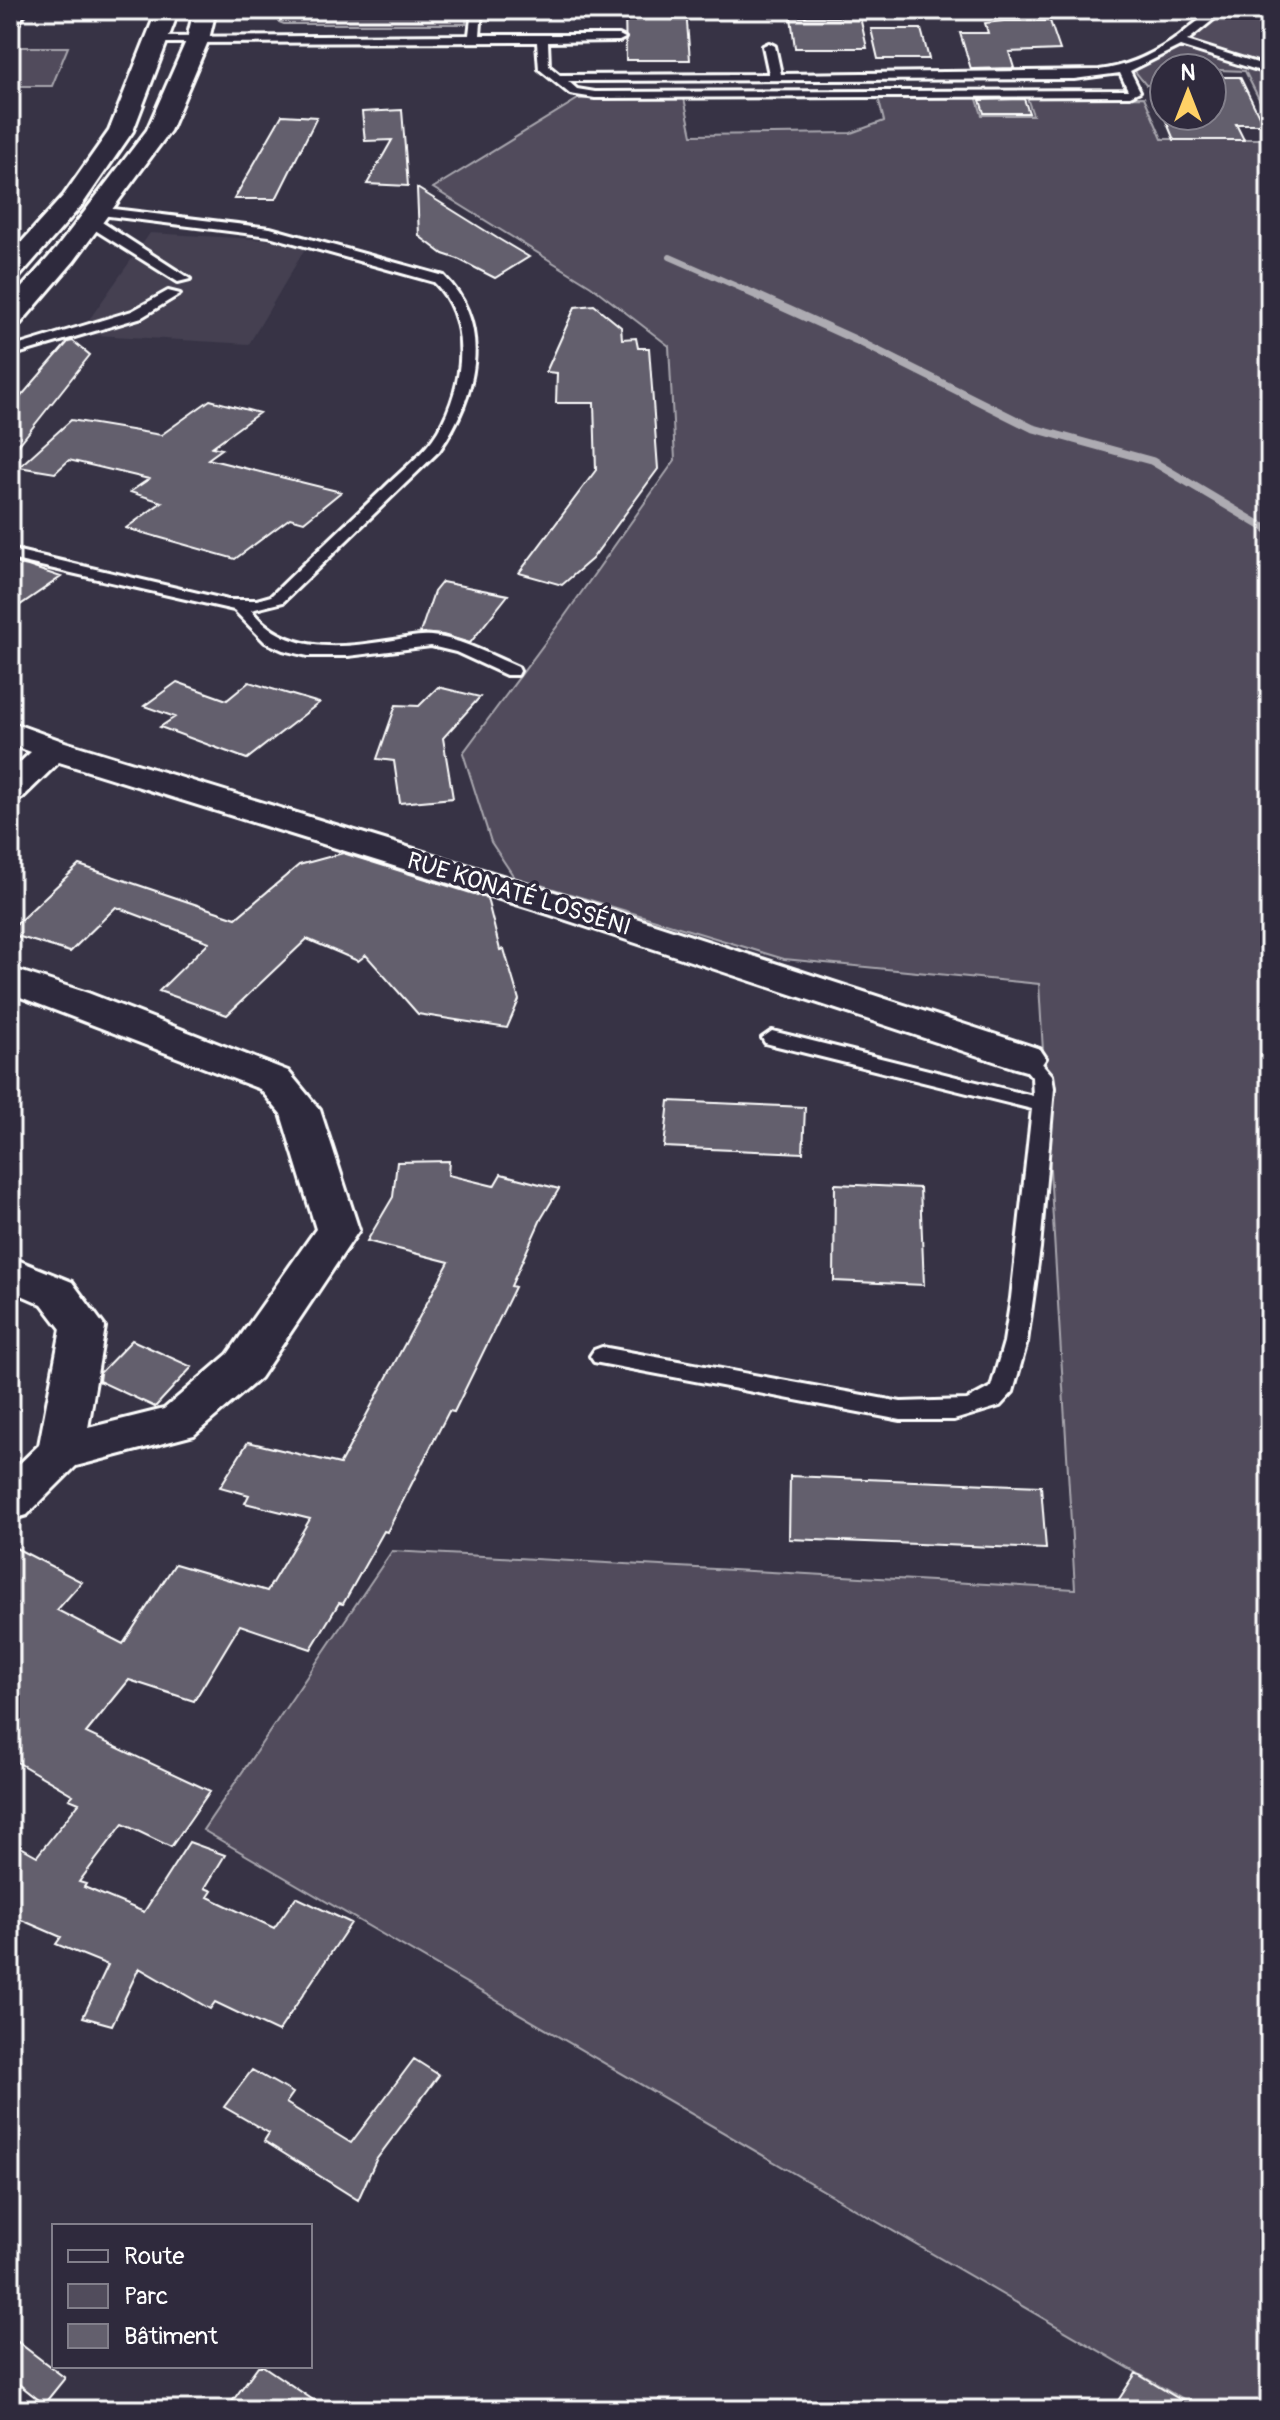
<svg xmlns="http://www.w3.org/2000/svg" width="1280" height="2420" viewBox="0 0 1280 2420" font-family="Pangolin,sans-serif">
  <rect width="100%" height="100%" fill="#373345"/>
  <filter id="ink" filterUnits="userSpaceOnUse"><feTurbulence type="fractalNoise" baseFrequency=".0125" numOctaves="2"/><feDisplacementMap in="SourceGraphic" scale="16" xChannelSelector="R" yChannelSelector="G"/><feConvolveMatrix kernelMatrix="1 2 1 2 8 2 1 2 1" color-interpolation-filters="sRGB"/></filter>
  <g filter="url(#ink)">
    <path fill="#444051" d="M150,233L309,242L249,344L79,334Z"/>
    <path fill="#514c5c" stroke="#a8a6ae" stroke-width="2" d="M280,10H467L466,24H284L279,22Z
      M1225,10H1270V121L1245,71L1164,68V85H1146L1134,70L1189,41Z
      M16,47H68L52,86H10V61Z
      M976,96L982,115H1033L1027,98L1144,97L1162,139H1270V2410H1201L203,1830L392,1551L1075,1589L1039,984L784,959L514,877L491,842L463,753L564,617L675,460L669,346L591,286L433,188L578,99L684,98L692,135L851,133L884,121L878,97Z"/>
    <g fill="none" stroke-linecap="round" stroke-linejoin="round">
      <path stroke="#adabb2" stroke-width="6" d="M670,257L752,293"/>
      <path stroke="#adabb2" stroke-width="8" d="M747,291L856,340L1032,428L1152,461L1270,531"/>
    </g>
    <path fill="#635f6d" stroke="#fff" stroke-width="2" d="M625,10H686L690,60H626Z
      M791,17H860L867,48H795Z
      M1004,21H1050L1060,50L1009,52L1014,68L971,69L960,33H988L985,23Z
      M871,29H921L929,59H878Z
      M1212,77H1240L1263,124H1236L1244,140H1174L1164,116H1212Z
      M1024,99L1029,113H984L980,100Z
      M402,110L408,186L367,184L392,140L365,141L362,112Z
      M282,115L317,117L276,199H234Z
      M417,188L497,238L529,257L495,278L458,259L443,254L419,236Z
      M594,305L621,327L622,339L636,338L638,348H649L658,469L592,559L562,585L519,573L596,470L594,403H556L557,373L546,372L575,307Z
      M73,341L90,355L10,456V409L68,342Z
      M210,400L259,413L212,447L222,449L208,459L341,492L304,522L290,518L235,559L126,528L162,502L130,492L149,479L69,460L55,473L19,467L71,420L161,435Z
      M10,562L28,566L61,577L10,612Z
      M442,582L508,595L470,643L443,635L420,633L434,592Z
      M177,682L227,700L249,682L319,703L247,759L160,727L175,717L144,706Z
      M438,687L480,697L443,738L453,798L400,803L394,761L377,759L396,705L419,706Z
      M343,853L487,898L500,950L504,949L519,1000L507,1028L418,1014L366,955L358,961L307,939L227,1015L159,991L209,942L116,907L70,952L10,934V930L79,865L236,918L299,865Z
      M669,1101L805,1107L803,1153L664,1147Z
      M449,1161L448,1175L494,1186L501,1174L559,1189L541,1219L511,1286L515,1287L454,1412L449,1411L387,1532L384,1531L343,1604L339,1603L311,1649L240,1625L194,1701L129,1680L86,1733L210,1791L171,1847L123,1824L79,1882L86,1884L84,1887L144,1912L189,1842L225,1855L205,1888L212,1891L208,1897L274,1928L296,1897L351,1923L278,2032L215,2002L210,2009L139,1968L112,2025L83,2017L108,1965L56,1944L61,1937L10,1915V1841L37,1856L79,1803L69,1799L73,1795L10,1758V1545L82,1582L57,1610L123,1644L175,1564L267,1591L310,1519L245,1503L249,1495L220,1487L248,1442L340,1464L449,1262L367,1241L393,1197L397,1162Z
      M835,1184L920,1188L924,1285L834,1281Z
      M132,1340L192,1367L155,1407L99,1381L100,1373Z
      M790,1476L1041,1486L1046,1549L789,1539Z
      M414,2059L439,2075L376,2160L358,2200L264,2141L269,2133L224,2107L252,2070L293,2093L286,2103L351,2143Z
      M10,2336L65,2378L44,2404L10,2377Z
      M258,2366H263L328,2410H226Z
      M1136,2373L1197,2410H1112Z"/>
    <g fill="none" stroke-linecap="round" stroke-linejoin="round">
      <g stroke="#fff" stroke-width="6">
        <path id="service" d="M472,10H482L480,35H619L625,38L619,41L548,42L549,66L560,75L769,74L763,46L769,43L775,46L781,74L1099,70C1126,67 1149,56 1171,42C1188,31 1205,10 1225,10L1187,41L1270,67V74L1180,46L1130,71L1140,91L1130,96L595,98L570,94L539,69L537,42L159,43L153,40L159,37L469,35ZM1120,73L1128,90L595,92L577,89L568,81L1074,79Z
          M97,207L270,228L444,276C494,326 476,398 439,451L283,602L251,610C288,656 341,648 394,640C406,638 418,635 431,636C462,639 490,655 518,667L520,671L518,675H506L456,652L431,646L348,656H308L283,650L265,642L234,610L10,559V549L228,600H257L271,596C308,560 346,524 383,489C401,471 425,453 438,431C464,386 473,321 434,282L269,236L93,214L91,211Z
          M84,217H94L190,279L178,282L84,223Z
          M168,291L180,294L142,317L10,356V348L132,311Z
          M772,1031L1033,1096L1032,1077L1016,1058L1019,1053H1033L1052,1075L1054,1088L1040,1248L1027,1342L1013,1392L1000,1406L954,1420H901L594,1362L590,1356L594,1350L602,1347L901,1402L967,1400L991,1387L1004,1342L1011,1298L1032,1109L765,1043L762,1038Z"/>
      </g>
      <g stroke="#fff" stroke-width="6">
        <path id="minor" d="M10,10H27L17,26L10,28Z
          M10,722L65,742L574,898L1040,1049L1046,1058L1040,1067L1026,1071L1012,1067L548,914L59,762L22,798L10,801V772L31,752L10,744Z
          M10,968L88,993L288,1071L320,1110L359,1230L260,1378L194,1435L76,1466L27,1515L10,1520V1473L39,1445L61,1329L42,1304L10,1290V1257L72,1282L105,1327L88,1428L164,1409L228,1354L316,1229L281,1114L260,1089L10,993Z"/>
      </g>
      <g stroke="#fff" stroke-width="6">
        <path id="primary" d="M157,10H179L133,131L82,205L19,277L10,279V255L64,195L109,131Z
          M194,10H216L209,39L170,131L74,261L20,324L10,326V301L56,249L147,130L187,39Z"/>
      </g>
      <use href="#service" fill="#2f2a3d" fill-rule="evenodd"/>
      <use href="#minor" fill="#2f2a3d" fill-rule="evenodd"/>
      <use href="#primary" fill="#2f2a3d" fill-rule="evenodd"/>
    </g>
  </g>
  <g text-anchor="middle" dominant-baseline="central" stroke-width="7" stroke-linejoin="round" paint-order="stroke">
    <g font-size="24" fill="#fff" stroke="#2f2a3d">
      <text transform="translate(519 894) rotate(17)">RUE KONATÉ LOSSÉNI</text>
    </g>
  </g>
  <rect width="1280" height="2420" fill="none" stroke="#2f2a3d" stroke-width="40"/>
  <rect x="20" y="20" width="1240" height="2380" fill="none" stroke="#fff" stroke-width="3" filter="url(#ink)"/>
  <rect x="52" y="2224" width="260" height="144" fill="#2f2a3d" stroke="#827f8b" stroke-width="2"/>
  <rect x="68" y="2250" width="40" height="12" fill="#2f2a3d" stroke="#827f8b" stroke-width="2"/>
  <text x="124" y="2264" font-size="24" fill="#ffffff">Route</text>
  <rect x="68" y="2284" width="40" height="24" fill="#514c5c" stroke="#827f8b" stroke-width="2"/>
  <text x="124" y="2304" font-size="24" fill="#ffffff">Parc</text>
  <rect x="68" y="2324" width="40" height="24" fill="#635f6d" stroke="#827f8b" stroke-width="2"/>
  <text x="124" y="2344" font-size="24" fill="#ffffff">Bâtiment</text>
  <g transform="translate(1188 92)"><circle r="38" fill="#2f2a3d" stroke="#827f8b" stroke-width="2"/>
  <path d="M0-6L14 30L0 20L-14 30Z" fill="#ffd166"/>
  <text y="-12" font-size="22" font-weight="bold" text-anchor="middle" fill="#ffffff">N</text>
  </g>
</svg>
